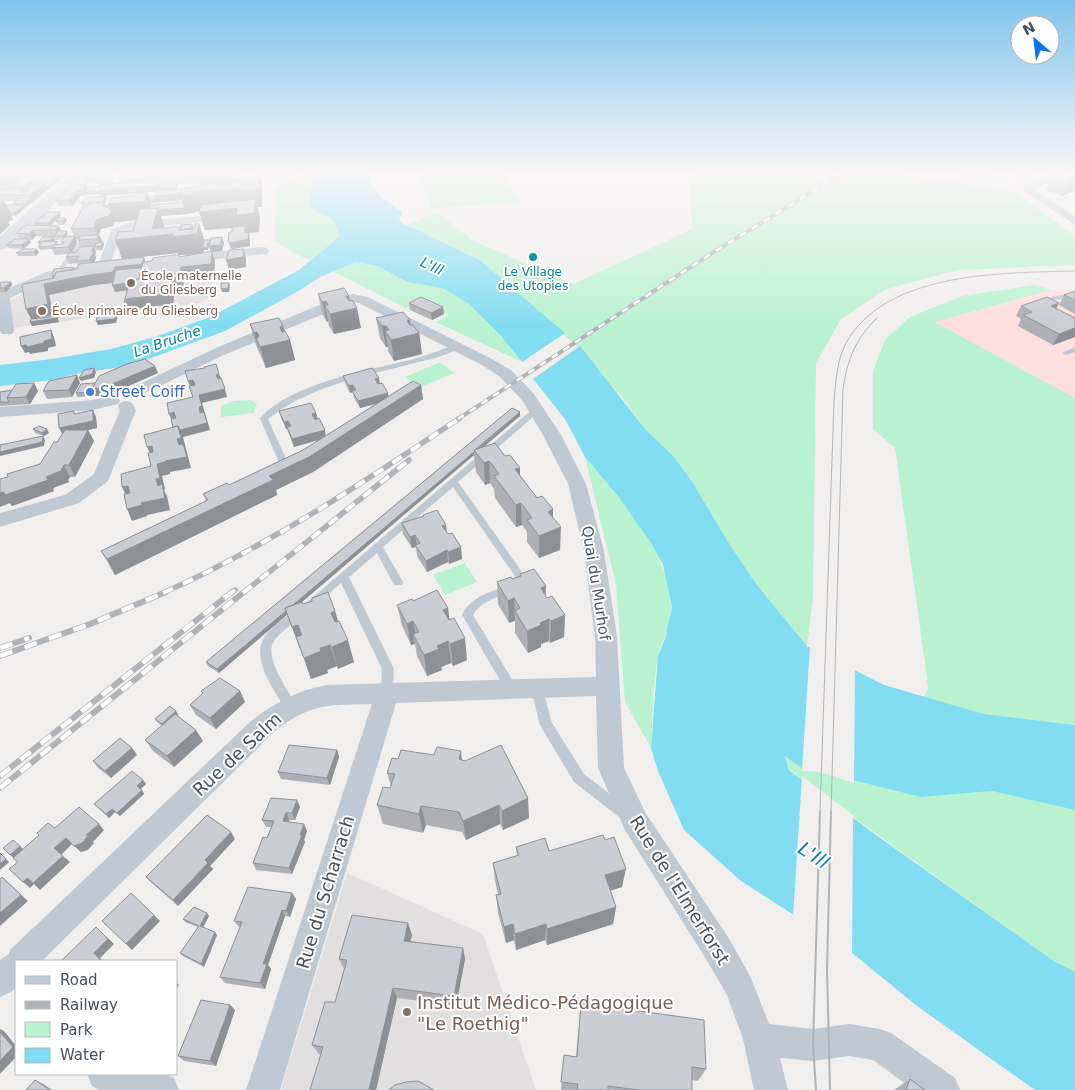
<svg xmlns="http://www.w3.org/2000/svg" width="1075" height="1090" viewBox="0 0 1075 1090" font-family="'DejaVu Sans',sans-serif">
  <rect width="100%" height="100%" fill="#f1eeee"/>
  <path fill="#e2dfe0" d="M215,259L210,297L200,303L12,328L9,301L57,276Z
    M347,873L483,934L536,1090H281Z"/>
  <path fill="#fddfdd" d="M1051,290H1075V398L933,322Z"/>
  <path fill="#b9f2ce" d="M311,172H315V181L309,194L334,221L340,236L310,260L293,253L275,241L276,191C284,179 298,177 311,172Z
    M418,172H503L520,201L432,209Z
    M712,172H894L1015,192L1075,236V265L957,270L884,290L841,319L816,363L813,599L807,646L757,585L728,542L693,483L674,457L646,430L622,397L556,325L480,260L427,235L422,230L403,226L438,212L473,241L574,284L692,229L690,175Z
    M948,172H985L1012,183L985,181Z
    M355,262L377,266L407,282L442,288L454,295L468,303L501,336L522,362L436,322L449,315L420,301L406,308L332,271Z
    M1035,285L1051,290L934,322L1075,398V725L984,714L924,697L928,688L925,663L895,448L873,429V371L885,340L910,317L962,296Z
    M440,362L454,373L419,388L405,377Z
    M251,400L257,405L253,413L221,417V406L234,401Z
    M585,457C621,499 667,547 671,606C673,623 661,640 658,657C652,686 653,718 651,748L625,702L616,584Z
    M465,563L477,582L445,595L433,575Z
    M785,755L803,769H819L921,797L992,791L1075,810V972L1054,961L811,787L789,769Z"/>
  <path fill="#83ddf2" d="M315,172H370L369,182L379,195L402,212L399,220C406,229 418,227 427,235L480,260L565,333L522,362L501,336L468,303L454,295L442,288L407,282L377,266L355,262L320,277L295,293L225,331L129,366L80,373L52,380L0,386V365L52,359L111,349L155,337L210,317L299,270L340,236L334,221L311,208L309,194L315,181Z
    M580,346L646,430L674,457L693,483L728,542L757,585L807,646L884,685L984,714L1075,725V810L992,791L921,797L837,776L820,769H803L785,756L789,770L876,835L1054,961L1075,972V1090H1035L917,1006L851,952L741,881L684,830L658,771L651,748L658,656L665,639L672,607L663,565L651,543L618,496L585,457L565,419L533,379Z"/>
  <path fill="#f1eeee" d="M810,645L855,668L854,783L819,772L802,771Z
    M802,776L853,815L852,956L793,918Z"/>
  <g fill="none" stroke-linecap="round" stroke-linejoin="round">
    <path fill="#bec9d2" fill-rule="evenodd" d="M1035,172H1042L1056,178L1051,179Z
      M78,242L83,243L61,273H57L56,272Z
      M1075,294V298L1053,300L1050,298L1053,296Z
      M454,345H457L461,347C449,356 418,362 403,366C356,378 307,388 268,419L291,470L289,472H283L260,418C292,383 365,371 410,360C425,356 440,350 454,345Z
      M1075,347V352L1066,355L1062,353Z
      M534,408H537L541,410L458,482L527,579L525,587C509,594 482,598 473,615L516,686L518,690L516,694L512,695L508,694L462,615C472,594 496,591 516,582L517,579L453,487L383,547L403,582L402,585H394L377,553L349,577L394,669L393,694L391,698L387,699L383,698L381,694L382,669L341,583L315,606H307L306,603Z
      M300,608L304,609L305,612L304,615C294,623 281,631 274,641C263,657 289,691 296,706L294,710L290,711L286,710C274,690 249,657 266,635C274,624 287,617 296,609Z
      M537,685L541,686L543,690L552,723L584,774L629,809L631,813L629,817L624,819L619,817L574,782L540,725L531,690L533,686Z"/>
    <path fill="#bec9d2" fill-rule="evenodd" d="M84,172V176L80,177L56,179L0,191V185L56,173Z
      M261,172L301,173L296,176L136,187L131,184L136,181Z
      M1057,172H1073L1033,189L1075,216V225L1023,190L1024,185Z
      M224,214L228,215L230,217L228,219L134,229L121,234L108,270H98L97,267L112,229L132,222Z
      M263,247L267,248L269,251L267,254L188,262L182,258L188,254Z
      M79,266L86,270L84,273L54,278L10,298L14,331L12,334H2L0,331V292L46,272Z
      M353,294L368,297L490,358L511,370L534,394L561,435L586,484L604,551L617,637L624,768L645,812L728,937L750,976L769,1024L813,1029L849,1024L879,1029L891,1033L955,1078L960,1090H914L873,1060L849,1056L813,1061L780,1058L788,1090H754L743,1039L727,995L706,959L625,830L598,768L596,696L396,703L280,1090H246L372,704C330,705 311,703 276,730L42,961H16V987L11,992L0,997V960L9,954L10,950L251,721C274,703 297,691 326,685L596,677L595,637L584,551L568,484L543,435L522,400L499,376L480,364L359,303L353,302L226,354L137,397H125L123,394L125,391L216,348L336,298Z
      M112,396L118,398L120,401L118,404L93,410L0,417V407L93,400Z
      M126,401L132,403L136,410L108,481L79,503L0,527V513L65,495L94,474L120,410L118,406L120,403Z
      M87,1074H164L174,1078L179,1090H99L92,1086Z"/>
    <path fill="#bfccd9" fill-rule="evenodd" d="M73,172H89L6,249L0,250V236Z"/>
    <path stroke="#b0b4b9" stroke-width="1" d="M820,813L834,401C836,380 837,356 849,338C892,271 1004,273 1075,271
      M831,813L843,389C847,360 856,338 877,318"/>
    <path stroke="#b0b4b9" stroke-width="2" d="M816,1090L813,1045L820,812
      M830,1090L827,970L831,812"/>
    <g stroke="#b0b4b9" stroke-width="4">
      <path id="rail-far2" d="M458,419L709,255L844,172"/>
    </g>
    <g stroke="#b0b4b9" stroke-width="5.5">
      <path id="rail-far1" d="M163,593C268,546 364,482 460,418
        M231,593L235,590
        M243,593L409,460"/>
    </g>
    <g stroke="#b0b4b9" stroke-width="6">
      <path id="rail" d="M0,648L29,638
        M0,656L90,624L166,592
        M0,776L232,592
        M0,788L244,592"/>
    </g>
    <use href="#rail-far2" stroke="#fff" stroke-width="2.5" stroke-dasharray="7" stroke-linecap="butt"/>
    <use href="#rail-far1" stroke="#fff" stroke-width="4" stroke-dasharray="11" stroke-linecap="butt"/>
    <use href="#rail" stroke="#fff" stroke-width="4.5" stroke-dasharray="13" stroke-linecap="butt"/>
  </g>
  <path fill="#aeb0b6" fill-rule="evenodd" d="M0,172H47L61,179L26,207H25V208L16,216H11L13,219L8,222L10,225L0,234V190H8L7,186L18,184L22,181L0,186ZM4,201H14L15,203L13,204L14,205H6Z
    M80,172H110L113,178L111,183H85Z
    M117,172H127L125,175L260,172L262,180V207H257L260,217L259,232L247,233L250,240V246L232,249L230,248L228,241L232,228L205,230L199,211L187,214L161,216L164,226L163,228L179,227L180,230L194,229L199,224L204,240L222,237L224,243L222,251L212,252L215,261L214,274L184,277L183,288H175L173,304L129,310H124L123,306L126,296V294L127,290L115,292L113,283L94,285L49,295L53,315L33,319L57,316L59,322L32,326L30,322L54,278L73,267L74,270L77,269L78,265L77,263L69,264L66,257L68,254L55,255L52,249L40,250L38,247L55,240L54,241H57L59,245L62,244V239L56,240L54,237L36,236L32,240H30L31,242L24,249H37L39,252L36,256H18L16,253L23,249L9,248L7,245L19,239L16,233L35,225L34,223L61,216L50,225L59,226L61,231L68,234L66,236H74L71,229L86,206H82L81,203L106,196L107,199L105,204L106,206H109L137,195L139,193L101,196L100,194L80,196V197L72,206H58L55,200L88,187L100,186L120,183L119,180L120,176H118ZM199,176L201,185L182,189L176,190L178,185L177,182L161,183L160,180L168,179L169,178ZM147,192H156L155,196L149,197ZM182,200L183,202L152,204L151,203ZM136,220L122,259L178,253L179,255L145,262L144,257L94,262L96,258L95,255L96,252L72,253L77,242L76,239H79L78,240L81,247L95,246V247L96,250H102L104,245L103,242H101L102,241L99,235L101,229L113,226L115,221V222ZM209,246L211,252L203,253L204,250H208ZM201,253L180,257L179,255Z
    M1005,172H1032L1031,174L1021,178Z
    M1075,172V191L1062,196L1046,190L1054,173Z
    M66,218L67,221L63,225H58L56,221Z
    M11,282L12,285L6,292H0V283Z
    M1075,291V314L1059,305L1064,295Z
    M318,294L349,296L350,300L361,328L334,334L329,326L328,321L327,322L322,314Z
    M409,303L444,314L432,320L410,310Z
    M1021,306L1056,309L1075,318V337L1053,345L1018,326L1021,319L1016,316Z
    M376,318L410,320V325L419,333L422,354L394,361L388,351V347H386L380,338Z
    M250,324L284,331L290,340L295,360L266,368L260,354L256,345Z
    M158,373L108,395L77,397L76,393L95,383Z
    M343,376L379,378V383L389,396L421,385L423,399L313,472L276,490L277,495L115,575L101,551L206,501L203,494L229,485L303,450L321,439L294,447L287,429H286L281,418L279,411L316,413L317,419L326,436L377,404L360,408L354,398L353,392L350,393L345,383Z
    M34,383L38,391L30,404L0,406V392L12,390Z
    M80,383L72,397L47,399L43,391Z
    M512,408L520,416L484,447L520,476L553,517L560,550L539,558L527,542V532L522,525L516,527L495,498L494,489L490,483L485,485L476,472L474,455L302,602L303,604L335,611L338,621L354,662L338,669L337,666L327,670L328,673L311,679L288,614L219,673L208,666L206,662Z
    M75,414L96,417L97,428L88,430L94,441L75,477H70L68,480L69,482L53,488L54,491L12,506L10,503L40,464L63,434L59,428Z
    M33,429L49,433L44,436L35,433Z
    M423,515L446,525L447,533L462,559L449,564L448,562L427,572L417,556L416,547L412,548L403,534L402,523L424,516Z
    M520,574L546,586L545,595L547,598L565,615L564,637L550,643L549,641L541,644V647L528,653L515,633V621L509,623L498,604L497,582L512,579L520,576Z
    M413,601L448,608L449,620L467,660L453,666L451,663L441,667L442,670L427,676L417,656L415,644L411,645L402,626L397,605Z
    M201,691H240L245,702L216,729L196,715L190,705L202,694Z
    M178,714L177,716L203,741L174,767L153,751L145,740L162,726L157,722L155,719Z
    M132,748L137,755L111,778L98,768L93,761Z
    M337,750L339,757L330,785L281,779L278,772Z
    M398,759L462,760L529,818L503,830L500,824L466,840L462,832L426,825L423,833L383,824L377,805L390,788L391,786L387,773Z
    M143,780L146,784L140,789L144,794L120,816L115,812L109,818L94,804Z
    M300,807L295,820H289L288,822L307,831L304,840L305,842L292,874L256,870L253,863L267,838L271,827H266L262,820Z
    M235,839L210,866L213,869L178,906L152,883L146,877Z
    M516,847L549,851L622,887L610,891L616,907L613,924L547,945L545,940L516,950L514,940L506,943L498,913L496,895L498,894L495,881L493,863L517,856Z
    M292,893L296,899L290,917L285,916L268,965L271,969L265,989L225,983L220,977L240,927H239L234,921Z
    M209,916L203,927L217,935L204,967L183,956L180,953L198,927L185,922L183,919Z
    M408,923L412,935L410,941L463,948L465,959L456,1006L397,998L376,1090H310L321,1054H319L312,1045L335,1002L344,969L339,959Z
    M581,1003L706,1069L698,1081L692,1080V1090H561L564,1055L576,1057Z
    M230,1005L235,1010L216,1066L184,1061L178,1056Z
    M910,1079L925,1090H894Z"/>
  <path fill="#8d9094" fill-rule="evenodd" d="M0,172H47L48,175L0,186Z
    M107,172H110L113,178L111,183Z
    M167,172H254L241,173L244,186L203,189L199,176L169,178L168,179L160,180L162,186L161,188H159L160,191L147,192L150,200L156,199L155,196L157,195L188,193L199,190L200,186L202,192L240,188V190L258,189V172H260L262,180V207H257L260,217L259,232L247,233V239H248L249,233L250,240V246L232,249L230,243L247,239L245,233H241L240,227L205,230L199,212L237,208L239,215L254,213L255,207L244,208L243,206L210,209L187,214L161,216L164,226L162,235L173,234L174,236H181L179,227L182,236L180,230L192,228V224L194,230V235L197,234L199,224L205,242L204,247H207L208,243L211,242L212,239L213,243L212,246H211L220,245L222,237L224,243L222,251L212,252L215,261L214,274L184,277L183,288H175L173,304L124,310L123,306H128L125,299L169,294L172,278H179L181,267H182L178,253L122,259L115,240L154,236L152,229L155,217H151V219L115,222V221L113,226L101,229L98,237L99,235L102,241L100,245L97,239L98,237L94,228L97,219L109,216L111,212L108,204L145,201L147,192L101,196L100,194L80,196V197L72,206L69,200L77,192V190L84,189L86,184L89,190L88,192L99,191V190L101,189L103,186L104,189L158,185L160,180L147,181L145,175H148V173L149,175L166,173ZM182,200L185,208L158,210V208L157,210L153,211L151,203ZM209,246L211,252H212L211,264L182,267V265L179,255L203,253L204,250H208Z
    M1023,172H1032L1031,174L1021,178Z
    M58,173L61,179L53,186L50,180Z
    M1075,176V191L1062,196L1070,178Z
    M32,180L35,186L28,187L29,190L27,192L24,186Z
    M177,182L178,185L176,191L164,192L163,189Z
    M52,183L53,186L34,201L31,195L45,184Z
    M106,196L107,199L105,204L108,212L103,206V202Z
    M32,198L34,201L26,207L25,204Z
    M4,201L13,219L8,222L10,225L0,234V202Z
    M24,205L25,208L16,216L14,213Z
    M60,212L61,216L49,227L48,223Z
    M66,218L67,221L63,225L62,221Z
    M59,226L61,232L58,237L55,230Z
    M33,230L36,236L32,240L29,234Z
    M67,231L68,234L64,239L63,236Z
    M75,236L77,242L71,254L68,247Z
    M53,237L55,240L52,243L39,245L38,242Z
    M29,239L31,242L24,249L22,245Z
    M103,242L104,245L102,250L101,246Z
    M94,246L96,252L95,255L96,258L92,267L89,260L91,251Z
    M37,249L39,252L36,256L34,252Z
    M244,249L246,259V267L229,270L226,260Z
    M144,257L147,267L127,298L126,294L132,290L115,292L112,285L118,282L94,285L49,295L53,315L31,319L26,309L44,284L55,282L52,276L73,267L76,274L115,267Z
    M11,282L12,285L6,292L4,288Z
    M229,283L230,286L229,292H222L221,289Z
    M346,296H349L351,309L357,308L361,328L334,334L330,314Z
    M326,301L328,310L325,306L328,321L327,322L322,302Z
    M1059,303L1054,313L1051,306Z
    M443,307L444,314L432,320L431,313Z
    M188,308L189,316L183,317L182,313Z
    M116,312L118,315L116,323L98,325L96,321Z
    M57,316L59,322L32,326L30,322Z
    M410,320L412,335L419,333L422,354L394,361L391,340L407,321Z
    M283,326L287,340H290L295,360L266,368L260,347L256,338L260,354L254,333L257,332L261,346L280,327Z
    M382,326H386L387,334L385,331L388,347H386Z
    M1075,328V337L1053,345L1059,334Z
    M51,330L54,337L56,346L48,348V351L30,354L29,352L25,353L21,346L44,341Z
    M155,366L158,373L108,395L96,396L92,389Z
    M94,368L96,372L94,378L81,381L79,378Z
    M219,374L222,381L219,382L216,375Z
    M77,375L80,383L72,397L69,390Z
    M379,378L380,385L376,386L375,379Z
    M193,380L196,387L191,388L188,381Z
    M34,383L38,391L30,404L26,397Z
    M353,385L354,392L352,391L353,392L350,393L349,386Z
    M421,385L423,399L313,472L276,490L277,495L115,575L107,559L269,476Z
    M225,389L227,397L202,403L210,430L183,437L191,468L170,472V474L162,476L165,489L164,490L167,496L170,510L147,515V516L132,521L127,509L141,503L158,486L156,479L157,464L165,461L183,456L174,431L203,420L199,407V395Z
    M388,393L389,400L360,408L358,401Z
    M93,410L96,417L97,428L63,435L59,428Z
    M174,412L177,420L172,421L169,414Z
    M520,412V416L476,453L475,451Z
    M316,413L318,420L314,421L312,414Z
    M288,421L290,428L286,429L284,422Z
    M47,429L49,433L44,436L42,433Z
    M88,430L94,441L75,477L69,465Z
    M325,430L326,438L294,447L292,439Z
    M43,436L45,440L44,446L0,456V452Z
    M152,446L156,457L152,458L147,447Z
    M474,451V455L219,673L217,669Z
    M489,461L490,483L485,485L484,463Z
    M64,465L70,477L68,480L69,482L53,488L54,491L12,506L10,503L0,507V493L46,477L61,470Z
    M520,468V490L515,469Z
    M128,486L134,497L128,499L122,487Z
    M521,503L522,525L516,527V505Z
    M553,509V531L561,527L560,550L539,558V536L548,512Z
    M446,525L447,536L442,526Z
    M415,535L417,546L415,545L416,547L412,548L410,537Z
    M461,547L462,559L449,564L448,552Z
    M447,550L448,562L427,572L426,561Z
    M546,586L545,608L541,588Z
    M514,598L515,620L509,623L508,601Z
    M448,608L451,630L443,610Z
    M335,611L341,633L337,635L331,613Z
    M565,615L564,637L550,643L551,621Z
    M549,619V641L541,644V647L528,653L527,631L540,623Z
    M413,621L417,642L413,634L415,644L411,645L407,624Z
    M298,625L306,647L300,649L292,627Z
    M465,638L467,660L453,666L450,644Z
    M348,640L354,662L338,669L332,647Z
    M448,641L451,663L441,667L442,670L427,676L424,655L437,646Z
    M330,645L337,666L327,670L328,673L311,679L304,658L320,648Z
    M240,691L245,702L216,729L210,718Z
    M176,711L178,714L164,728L162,724Z
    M196,730L203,741L174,767L167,756Z
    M132,748L137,755L111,778L105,771Z
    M337,750L339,757L330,785L327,778Z
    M461,751L463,771L459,759Z
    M143,780L146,784L140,790L137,786Z
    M142,790L144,794L120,816L117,813Z
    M528,798L529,818L503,830L502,811Z
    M297,800L300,807L295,820L292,813Z
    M499,805L500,824L466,840L463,821Z
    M421,806L426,825L423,833L419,814Z
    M112,809L115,812L109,818L106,814Z
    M286,813L289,820L286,828L283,821Z
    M99,824L104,830L93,842L94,843L88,850L81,852L74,846Z
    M304,824L307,831L304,840L305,842L292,874L289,868Z
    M231,832L235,839L210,866L213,869L178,906L173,900L205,860Z
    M66,838L72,844L61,855L54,848Z
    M20,846L24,850L14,858L10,855Z
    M0,853L9,862L0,870Z
    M63,856L70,862L40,890L34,884L30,888L23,882L27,878Z
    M626,869L622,887L602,893L605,875Z
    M2,877L28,901L0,926V913Z
    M292,893L296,899L290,917L286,911Z
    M616,907L613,924L547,945V929Z
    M282,910L285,916L268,965L271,969L265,989L260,983L263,964Z
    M207,913L209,916L202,929L200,926Z
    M154,915L160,921L132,950L126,944Z
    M408,923L412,935L408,952L404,941Z
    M513,924L514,940L506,943L504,927Z
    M546,924L545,940L516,950L515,934Z
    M96,927L114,944L100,958L103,961H101L94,953Z
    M215,932L217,935L204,967L201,964Z
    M463,948L465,959L456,1006L454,996Z
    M176,982L179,985L176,990Z
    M393,988L397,998L376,1090H369Z
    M230,1005L235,1010L216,1066L210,1061Z
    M0,1029L4,1031L16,1046V1057L0,1074Z
    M35,1080L43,1084L52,1090H50Z"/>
  <path fill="#cacdd4" stroke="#8d9094" d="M12,172H30L0,179V175Z
    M146,172H167L166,173L145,175Z
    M240,172H258V189L239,190L240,188L205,191L181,196L182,189L192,188V186L240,182Z
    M1056,172H1075V176L1070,178L1054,173Z
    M48,173H58L50,180H32L24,186H7L10,184H18L26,177Z
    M146,173L145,175L146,178L119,180L121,175Z
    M160,180L158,185L99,190L101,184Z
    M177,182L175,188L163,189L159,188L161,183Z
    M33,183H52L46,187L45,184H32L29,187H28Z
    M32,184H45L31,195H0V190H6L13,188L23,189L20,192H25Z
    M86,184L84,189L77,190L78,191L69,200H55L71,185Z
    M100,186L99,190V191L85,192L88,187Z
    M185,187H192V188L184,189Z
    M182,189L181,194L155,196L156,191Z
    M147,192L145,201L108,204L111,198L137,195L139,193Z
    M106,196L103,202L81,203L87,197Z
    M155,196L156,199L150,200L149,197Z
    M17,198H32L25,204H13L18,200H14Z
    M255,199L254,213L236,215L237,208L199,212L201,205Z
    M183,202L185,208L158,210V208L150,209L151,205Z
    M93,203H104L103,206H109L111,212L109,216L97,219L94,228L71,229L83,207Z
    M6,205H24L14,213H10Z
    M158,208L152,229L174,227H179V230L194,229L195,224H199L197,234L172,237L173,234L115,240L118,232L133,231L140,209Z
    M47,212H60L48,223H34Z
    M60,218H66L62,221H56Z
    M192,224V228L180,230L181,225Z
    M26,225L59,226L55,230H33L29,234L16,233Z
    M245,226V233H249L248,239L230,243L228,241L229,232H232V227Z
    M58,231H67L63,236H54Z
    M99,235L97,239L78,240L80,236Z
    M75,236L68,247L52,248L54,245L63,244L64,242H61L64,237Z
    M43,237H53L51,240L38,242Z
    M222,237L220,245L209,246L211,238Z
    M15,239H29L22,245H7Z
    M204,240H210V242L208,243L207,247H203Z
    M57,241L53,246L38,247L42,242Z
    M103,242L101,246L95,247L96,243Z
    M94,246L91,251H94L89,260L76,261L79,256L66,257L69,253L77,252L80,247Z
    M23,249H37L34,252L16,253Z
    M244,249L243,257L226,260L229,250Z
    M212,251L211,264L181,267L179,278H172L169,294L125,299L130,280L139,279L143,262L152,261L153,258L174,255H179V257Z
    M144,257L142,264L115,267L113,272L89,275L44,284L48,304L26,309L22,286L24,284L54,278L56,272L77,269L79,264Z
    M73,267L72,270L56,272L55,275L52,276L54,269Z
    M141,268L139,279L130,280L129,283L112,285L116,270Z
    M2,282H11L4,288H0V283Z
    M221,283H229L228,288L221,289Z
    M344,288L349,296H346L349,301L352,300L357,308L330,314L325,306L328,305L326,301L322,302L318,294Z
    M1075,291V300L1064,295Z
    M421,297L443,307L431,313L409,303Z
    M1047,297L1059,303L1051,306L1075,318V328L1059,334L1023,315L1032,312L1021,306Z
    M125,299L128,306H123Z
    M188,308V312L182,313V309Z
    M116,312L115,319L96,321L98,314Z
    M403,312L410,320L407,321L410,325H413L419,333L391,340L385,331L389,330L386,326H382L376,318Z
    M57,316V318L30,322L31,319Z
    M279,318L283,326L280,327L282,332L285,331L290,340L260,347L256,338L259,337L257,332L254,333L250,324Z
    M51,330L52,339L44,341V343L27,347L26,345L21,346L20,337Z
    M145,359L155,366L105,387L92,389L99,376L127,364Z
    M216,364L219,374L216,375L218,379L221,378L225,389L199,395L202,406L199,407L200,413L204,412L207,423L180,430L178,426L173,427L171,419L176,418L174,412L169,414L167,403L193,397L189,386L195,385L194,382L193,380L188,381L185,371L205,368L204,367Z
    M94,368L92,374L79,378L84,370Z
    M372,368L379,378L375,379L378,384L382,383L388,393L358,401L352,391L356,390L353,385L349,386L343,376Z
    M77,375L69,390L43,391L49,381Z
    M413,381L421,385L309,457L269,476L273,480L107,559L101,551L208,500L203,494L227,483L229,485L303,450Z
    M34,383L26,397L7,398L16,384Z
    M95,383L92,389L94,392L76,393L81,384Z
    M12,390L7,398L9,402H0V392Z
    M311,403L316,413L312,414L315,420L319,418L325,430L292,439L287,427L291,426L288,421L284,422L279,411Z
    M512,408L520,412L476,449L474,450L475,451L293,605L285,608L286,611L217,669L206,662Z
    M93,410V421L59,428L58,414L74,411V414Z
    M39,426L47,429L42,433L33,429Z
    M178,426L181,438L177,439L179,445L183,444L187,457L165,461V462L157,464L160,478L156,479L158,486L162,484L165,498L141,503L142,505L127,509L124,494L130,493L128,486L122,487L121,474L151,466L148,453L153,452L152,446L147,447L144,435Z
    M65,430H88L69,465H64L61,470H63L46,477L48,480L5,495L4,492L0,493V479L8,477L7,474L40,464L54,442H57Z
    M43,436L42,442L0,452V445Z
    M495,443L505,456L510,455L520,468L515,469L537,498L542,496L553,509L548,512L561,527L539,536L527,520L532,518L521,503L516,505L494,476L499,474L494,467L489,461L484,463L474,450Z
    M437,510L446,525L442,526L448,534L452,533L461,547L448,552L447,550L426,561L415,545L420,543L415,535L410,537L402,523L424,516L423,515Z
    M534,569L546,586L541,588L547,598L552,596L565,615L551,621L549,619L540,623L541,625L527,631L515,611L520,608L514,598L508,601L497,582L511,577L512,579L521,576L520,574Z
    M437,590L448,608L443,610L449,620L454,618L465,638L450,644L448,641L437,646L439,649L424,655L413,634L419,632L413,621L407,624L397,605L412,599L413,601Z
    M328,592L335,611L331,613L335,622L339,621L348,640L332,647L330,645L320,648L321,651L304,658L296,637L302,635L298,625L292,627L285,608L302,602L303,604L312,601V598Z
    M220,678L240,691L210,718L190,705L203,693L201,691Z
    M170,706L176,711L162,724L155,719Z
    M175,714L196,730L167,756L145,740Z
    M120,738L132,748L105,771L93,761Z
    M289,745L337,750L327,778L278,772Z
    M501,745L528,798L502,811L499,805L463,821L459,812L421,806L419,814L377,805L383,787L390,788L395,774L387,773L392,758L398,759L401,750L434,755L437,747L461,751L459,759L465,761Z
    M132,771L143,780L137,786L142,790L117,813L112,809L106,814L94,804Z
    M271,798L297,800L292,813H286L283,821L304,824L300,835H302L289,868L253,863L263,837L267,838L274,821L262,820Z
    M79,807L99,824L86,835L88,836L82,843L74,846L66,838L54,848L63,856L33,883L27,878L23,882L9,869L18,862L13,858L39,835L37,833L48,823L55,828Z
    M207,815L231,832L205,860L208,863L173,900L146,877Z
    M603,835L605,840L614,837L626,869L605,875L616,907L547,929L546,924L515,934L513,924L504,927L496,895L501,894L493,863L519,855L516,847L545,838L549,851Z
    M13,840L20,846L10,855L3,848Z
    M0,853L6,859L0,864Z
    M2,877L21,895L0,913V879Z
    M248,887L292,893L286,911L282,910L263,964H267L260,983L220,977L242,922L234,921Z
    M131,893L154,915L126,944L102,921Z
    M194,907L207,913L200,926L215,932L201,964L180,953L199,926L183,919Z
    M352,915L408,923L404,941L463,948L454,996L393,988L369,1090H310L323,1047L312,1045L325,1002H335L347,960L339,959Z
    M96,927L108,939L94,953L101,961H61Z
    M201,1000L230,1005L210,1061L178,1056Z
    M581,1003L704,1020L706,1069L692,1067V1090H638L608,1086V1090H577L578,1084L561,1082L564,1055L577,1057Z
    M0,1032L13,1047L0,1061Z
    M910,1079L925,1090H906Z
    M35,1080L50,1090H26Z
    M418,1081L434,1090H389L395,1085L406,1082Z"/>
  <linearGradient id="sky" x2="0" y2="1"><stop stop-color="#7fc4ec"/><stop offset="0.53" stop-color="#f9f7f7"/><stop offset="1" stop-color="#f9f7f7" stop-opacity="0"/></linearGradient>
  <rect width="1075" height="325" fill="url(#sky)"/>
  <circle fill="#0f9aa8" stroke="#fff" stroke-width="2" cx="533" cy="257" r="5"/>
  <g fill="#8d6e63" stroke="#fff" stroke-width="2">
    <circle cx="131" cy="283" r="5"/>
    <circle cx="42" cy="311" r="5"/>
    <circle cx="407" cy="1012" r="5"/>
  </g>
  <circle fill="#3f7fe0" stroke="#fff" stroke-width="2" cx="90" cy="392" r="5"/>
  <g text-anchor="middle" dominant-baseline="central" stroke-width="4" stroke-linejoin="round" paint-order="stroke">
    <g font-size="12" fill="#0d838f" stroke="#fff">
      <text x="533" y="272">Le Village<tspan x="533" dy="14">des Utopies</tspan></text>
    </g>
    <g font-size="12" fill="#785e54" stroke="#fff" text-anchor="start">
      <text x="141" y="276">École maternelle<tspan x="141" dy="14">du Gliesberg</tspan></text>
      <text x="52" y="311">École primaire du Gliesberg</text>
    </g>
    <g font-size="14" font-style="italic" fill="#047e9b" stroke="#fff">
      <text transform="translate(432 266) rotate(25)">L'Ill</text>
      <text transform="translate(167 341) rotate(-19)">La Bruche</text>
    </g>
    <g font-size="15" fill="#366cbe" stroke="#fff" text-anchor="start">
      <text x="100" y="392">Street Coiff</text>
    </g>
    <g font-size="15" fill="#45525d" stroke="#fff">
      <text transform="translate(596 583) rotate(81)">Quai du Murhof</text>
    </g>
    <g font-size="18" fill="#45525d" stroke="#fff">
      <text transform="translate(237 754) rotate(-43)">Rue de Salm</text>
      <text transform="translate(680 890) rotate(58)">Rue de l'Elmerforst</text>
      <text transform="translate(325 892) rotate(-73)">Rue du Scharrach</text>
    </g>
    <g font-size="18" fill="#785e54" stroke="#fff" text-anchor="start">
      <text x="417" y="1002">Institut Médico-Pédagogique<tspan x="417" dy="21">"Le Roethig"</tspan></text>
    </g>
    <g font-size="19" font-style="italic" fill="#047e9b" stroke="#fff">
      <text transform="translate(814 855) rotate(34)">L'Ill</text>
    </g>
  </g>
  <rect x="15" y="960" width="162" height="115" fill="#ffffff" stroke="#b5babe"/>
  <rect x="25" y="976" width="25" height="8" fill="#bfccd9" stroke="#b5babe"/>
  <text x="60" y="985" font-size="15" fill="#45525d">Road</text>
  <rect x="25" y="1001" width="25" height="8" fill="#b0b4b9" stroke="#b5babe"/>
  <text x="60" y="1010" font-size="15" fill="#45525d">Railway</text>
  <rect x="25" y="1022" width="25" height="15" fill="#b9f2ce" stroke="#b5babe"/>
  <text x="60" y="1035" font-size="15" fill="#45525d">Park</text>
  <rect x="25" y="1048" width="25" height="15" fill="#83ddf2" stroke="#b5babe"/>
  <text x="60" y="1060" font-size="15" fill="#45525d">Water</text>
  <g transform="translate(1035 40) rotate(332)"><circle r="24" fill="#ffffff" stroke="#b5babe"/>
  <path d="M0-4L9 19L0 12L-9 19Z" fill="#0c72ed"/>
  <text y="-8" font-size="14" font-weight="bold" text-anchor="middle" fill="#45525d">N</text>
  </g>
</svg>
